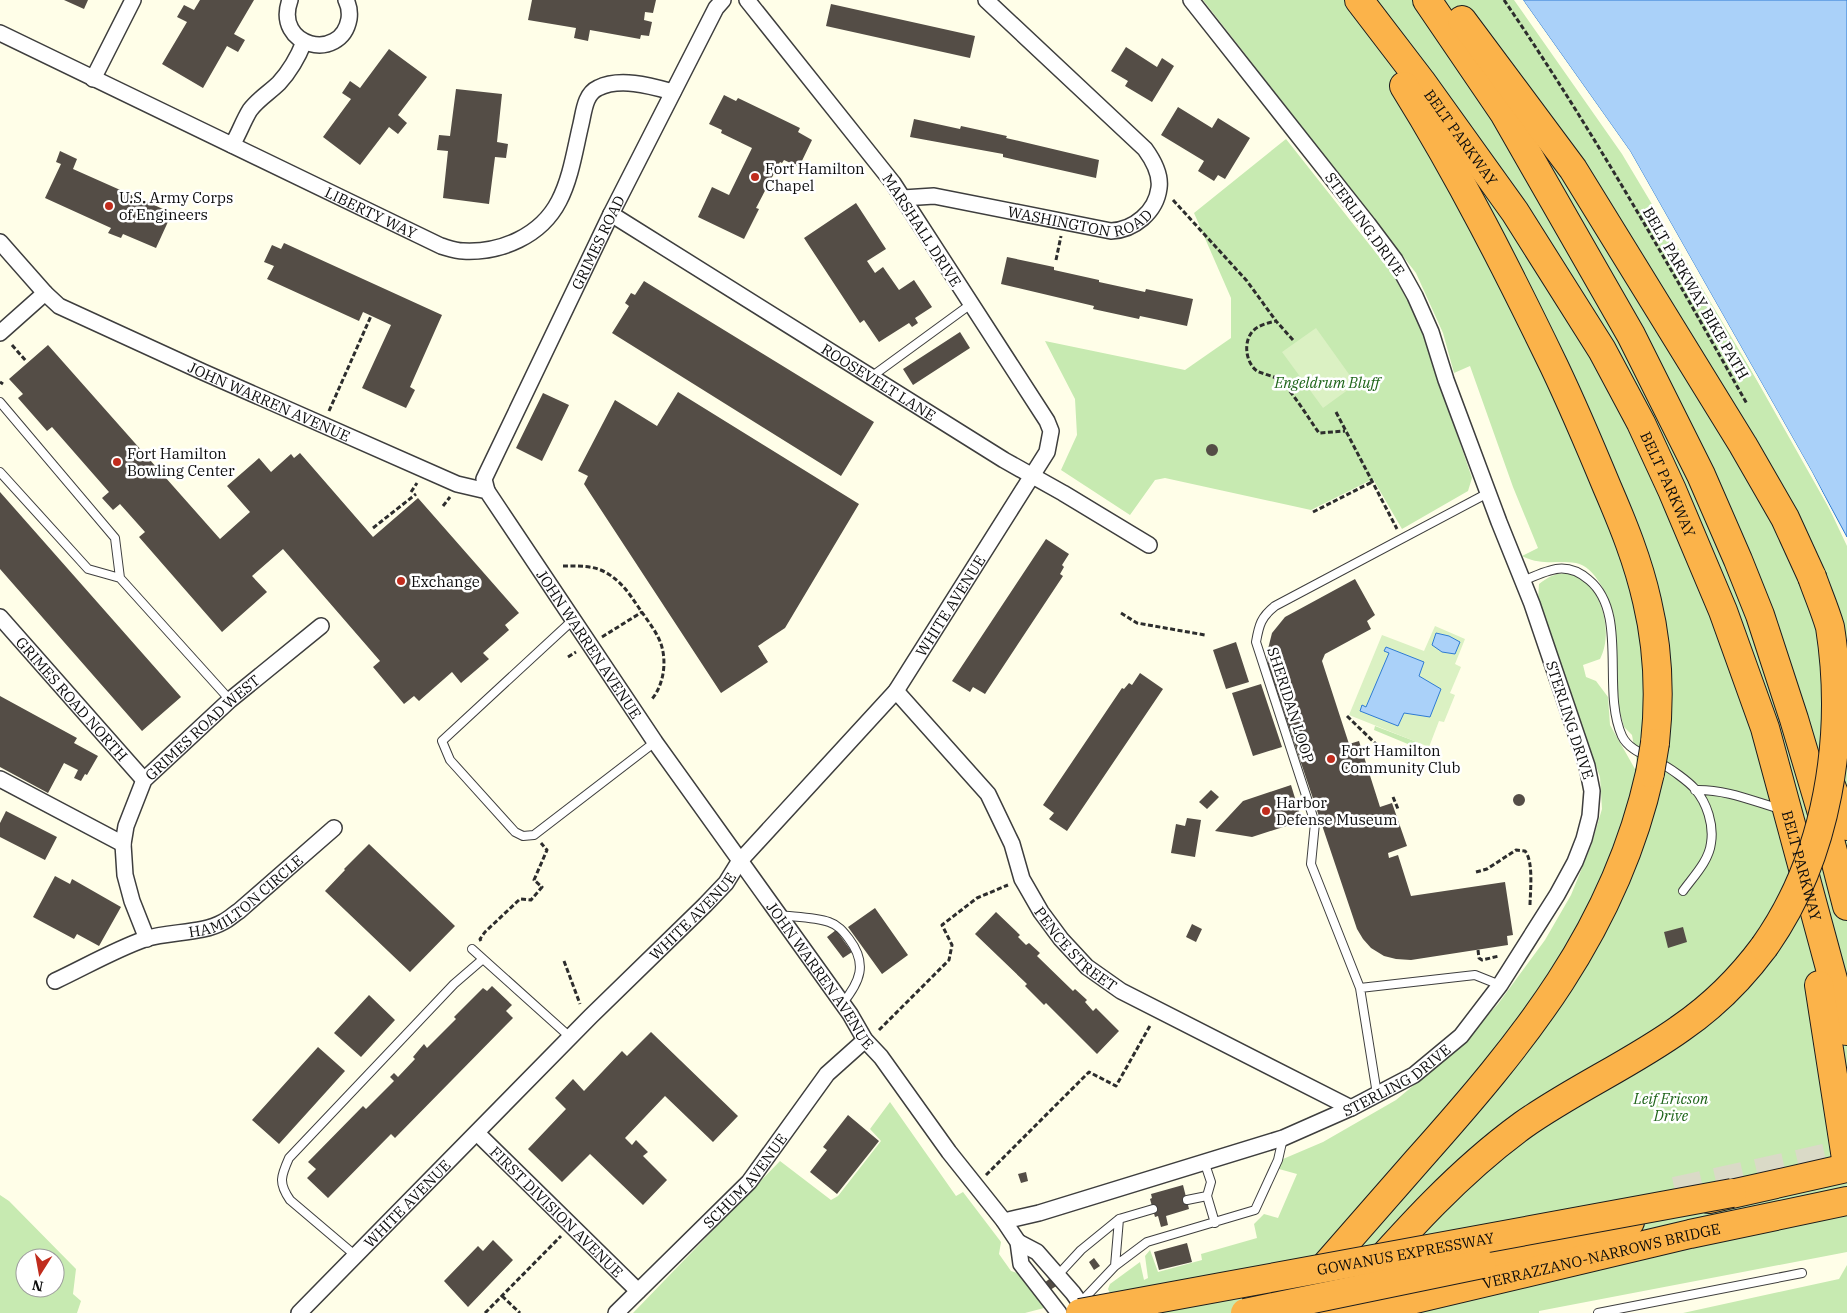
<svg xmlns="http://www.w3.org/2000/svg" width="1847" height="1313" viewBox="0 0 1847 1313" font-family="'IBM Plex Serif',serif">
  <rect width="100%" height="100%" fill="#fffee8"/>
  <path fill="#c7eab1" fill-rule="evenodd" d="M1203,0H1514L1622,154L1812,472L1847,546V1252L1539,1311V1313H1119L1108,1289L1110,1284L1140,1262L1144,1280L1148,1278L1145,1256L1150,1250L1158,1272L1202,1260L1201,1254L1257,1238L1254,1224L1264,1214L1278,1218L1297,1174L1279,1169V1163L1283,1159L1323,1142L1396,1100L1449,1056L1498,1004L1545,940L1571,895L1591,846L1602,809L1600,777L1538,601L1539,584C1586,545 1620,621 1600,659L1583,665L1586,677L1596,681L1608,697L1610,725L1635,769L1637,763L1632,735L1624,727L1619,709L1614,615C1609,598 1595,566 1576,563C1556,560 1542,566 1522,556L1538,548L1513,487L1470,366L1454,373L1443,333L1416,273Z
    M1286,139L1395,277L1417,318L1472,478L1468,491L1402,529L1373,479L1311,510L1165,478L1155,480L1130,515L1061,470L1077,435L1075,399L1045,341L1185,370L1231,338V298L1194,213Z
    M1375,726L1417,742L1415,747L1374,730Z
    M890,1102L956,1196L963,1192L1001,1242L999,1254L1011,1271L1024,1275L1044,1308L1025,1313H633L780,1161L831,1200L838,1196L881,1141L870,1129Z
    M0,1195L9,1201L76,1269L73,1294L81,1301L77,1313H0ZM25,1258H55V1288H25Z
    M1847,1265V1313H1683L1839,1279Z"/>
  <path fill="#dbf1c3" d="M1316,328L1356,384L1323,408L1282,352Z
    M1435,626L1465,639L1455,664L1461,667L1450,693L1455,695L1444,722L1439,721L1429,747L1349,715L1382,635L1424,651Z"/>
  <path fill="#aad1f9" stroke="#2e7bd3" d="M1523,0H1847V537L1812,472L1630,151Z
    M1436,633L1449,636L1460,642L1455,654L1442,652L1432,645Z
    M1386,647L1424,662L1419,676L1441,689L1430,717L1404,713L1398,726L1360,711L1362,705L1366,707L1389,653L1384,651Z"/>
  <path fill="#fffee8" d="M1521,0H1523L1630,151L1812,472L1847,540L1628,152Z"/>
  <path fill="#544d46" d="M64,0H88L84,9Z
    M200,0H254L234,34L245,40L238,52L227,46L203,88L162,64L187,22L177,17L184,5L194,10Z
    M532,0H656L653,13L645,12L644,20L652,22L649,36L641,35L640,39L590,30L588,41L574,38L576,28L528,20Z
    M831,4L975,36L970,58L826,26Z
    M1126,47L1157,67L1162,58L1174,66L1152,102L1125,86L1128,81L1111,71Z
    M389,49L427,77L398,115L407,123L398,134L389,127L360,165L323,137L351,99L342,93L350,81L360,88Z
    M456,89L502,94L497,142L508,144L506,158L495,157L489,204L443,198L448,151L437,150L439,135L450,136Z
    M724,95L736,101L738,98L800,128L798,132L812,140L799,167L784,160L782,163L780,162L756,208L759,209L744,239L698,217L712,187L729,195L752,148L721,133L722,130L709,124Z
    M1178,107L1212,128L1218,118L1250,138L1225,179L1218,175L1214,181L1198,171L1204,161L1161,135Z
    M914,119L960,129L961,126L1007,136L1006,138L1099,160L1096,178L1003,157V154L910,137Z
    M60,151L77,159L73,169L172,213L156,248L123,234L121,238L108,233L111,228L45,198L61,164L56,162Z
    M856,203L886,249L867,261L875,273L883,267L899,290L914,280L932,307L915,318L918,323L912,327L909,323L879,342L864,320L860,323L804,238Z
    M284,243L442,315L410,387L415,390L406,408L362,388L391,325L363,312L359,321L267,279L274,266L264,262L272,245L281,249Z
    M1007,257L1054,267V270L1099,280V282L1145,292L1146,289L1193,299L1187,326L1140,316L1139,319L1093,309L1094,306L1001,284Z
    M644,281L874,422L841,476L612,333L629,306L625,303L631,293L635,295Z
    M960,332L970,348L913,385L903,369Z
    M48,345L220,539L250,512L227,486L259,458L271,472L291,454L294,458L300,453L373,537L418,498L519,613L505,625L509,630L483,653L489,659L461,683L452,672L419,701L414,696L404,704L373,667L380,661L283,549L252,576L267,592L222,632L139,537L145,532L120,504L113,510L102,498L109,492L52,427L47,431L18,398L23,394L9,379Z
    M678,392L859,504L785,628L758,646L768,662L721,693L584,484L588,476L578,471L615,400L657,426Z
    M543,393L569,405L542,461L516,448Z
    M1206 450a6 6 0 1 1 12 0a6 6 0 1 1-12 0Z
    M0,492L181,697L142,731L0,569Z
    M1046,539L1069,554L1062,565L1064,567L1060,574L1063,576L985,694L973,687L970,692L952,681Z
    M1355,579L1375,615L1367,621L1371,629L1325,654L1322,661L1349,744L1359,741L1380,807L1392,803L1407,846L1388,853L1389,858L1398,855L1411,896L1505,882L1513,935L1507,936L1508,945L1411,960L1396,959L1384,956L1371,948L1363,939L1357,929L1268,665L1267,653L1272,633L1285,617Z
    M1236,642L1249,682L1226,689L1213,650Z
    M1140,673L1163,689L1067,831L1049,819L1054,813L1043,805L1122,688L1124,689L1129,683L1132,685Z
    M1261,684L1282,747L1253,756L1232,693Z
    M0,696L77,738L74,743L98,756L87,775L85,774L81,781L74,778L78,770L64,763L48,793L0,767Z
    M1291,785L1302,821L1252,837L1215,831L1243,801Z
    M1211,790L1219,797L1207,809L1199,802Z
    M1513 800a6 6 0 1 1 12 0a6 6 0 1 1-12 0Z
    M6,811L57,837L45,860L0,837V823Z
    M1187,818L1201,820L1195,857L1171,853L1176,824L1185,826Z
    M369,844L455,926L410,972L325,891L345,870L344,869Z
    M55,876L70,884L72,879L121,907L99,946L77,934L74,939L33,917Z
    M875,908L908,955L882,974L848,927Z
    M996,912L1020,935L1018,937L1026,945L1029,943L1040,953L1037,956L1073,991L1075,989L1087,1000L1085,1002L1093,1011L1096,1008L1119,1031L1097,1054L1046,1003L1044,1005L1025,986L1027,984L975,934Z
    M1192,924L1202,929L1196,942L1186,937Z
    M1683,927L1687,942L1668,948L1664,932Z
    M836,930L852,952L843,958L827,937Z
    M492,986L512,1005L506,1011L513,1018L395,1138L391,1134L328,1198L307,1178L316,1169L308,1162L363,1106L366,1109L394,1081L390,1077L394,1073L398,1077L415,1059L413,1057L418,1051L424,1044L427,1048L456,1019L454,1017L483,988L487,991Z
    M369,995L395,1020L361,1057L334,1033Z
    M651,1032L738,1116L713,1142L665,1096L625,1138L632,1145L636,1140L648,1152L643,1156L667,1180L643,1205L590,1154L562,1182L528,1149L566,1109L555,1098L573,1079L584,1091L622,1051L627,1056Z
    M318,1047L345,1071L279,1144L252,1120Z
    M848,1115L879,1141L837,1194L810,1172L827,1150L823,1147Z
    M1026,1172L1028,1181L1021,1183L1018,1174Z
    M1183,1185L1189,1209L1166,1216L1168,1225L1161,1227L1158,1216L1155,1217L1150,1199L1152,1198L1151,1194Z
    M493,1240L513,1260L468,1307L444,1281L478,1246L483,1251Z
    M1187,1243L1192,1262L1159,1270L1154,1252Z
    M1094,1258L1100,1266L1094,1270L1089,1262Z
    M1052,1277L1058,1285L1050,1290L1044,1283Z"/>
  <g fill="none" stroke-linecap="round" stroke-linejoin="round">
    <path stroke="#dadac7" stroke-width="28" stroke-dasharray="28 14" stroke-linecap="butt" d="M1675,1191L1847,1153"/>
    <g stroke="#3e3e3e" stroke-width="10">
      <path id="service" d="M871,377L971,304
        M0,402L115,538L120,578L88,569L0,472
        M120,578L230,700
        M1523,581C1548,570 1566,560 1589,580C1629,613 1601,690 1622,736C1629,751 1649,756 1662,764C1671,769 1688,781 1695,789C1707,803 1714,825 1711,843C1709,861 1693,877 1683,891
        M574,619L442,741L450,760L515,832L523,836L534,835L655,742
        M1695,790C1725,789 1753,801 1780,809
        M779,915C794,917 815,917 829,922C838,925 843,931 849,939C868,964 860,982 842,1004
        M472,949L570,1037
        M1360,988L1311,864L1315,823L1256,642C1259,625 1261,617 1275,606L1488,493
        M1377,1094L1360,988L1475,975L1500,985
        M1204,1161L1211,1182L1207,1196L1215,1223
        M1187,1200L1207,1196
        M356,1256L290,1200C278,1183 281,1176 289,1158L454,984L483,959
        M1115,1266L1119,1219L1153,1209
        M1057,1276L1081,1250L1119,1219
        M1080,1303L1115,1266L1147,1242L1255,1210L1278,1160L1283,1138
        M1598,1313L1802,1273"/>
    </g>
    <g stroke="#3e3e3e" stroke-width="18">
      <g id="minor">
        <path d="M290,0C273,47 341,63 349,19C350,12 349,6 346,0"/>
        <path id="s1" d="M0,33L441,246C448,248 456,251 463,251C501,253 541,236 559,201C571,178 575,149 581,124C584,111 585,94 598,88C620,77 651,86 673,92"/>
        <path d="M93,79L133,0"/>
        <path d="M232,145C239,134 243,121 250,110C258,99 270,92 279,83C290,71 298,57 304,42"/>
        <path id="s2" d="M903,198L934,196L1111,231C1134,230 1156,212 1159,188C1161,174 1153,160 1145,149L986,0"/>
        <path id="s3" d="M611,214L1004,460L1063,493L1149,545"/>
        <path id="s4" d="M0,242L45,293L59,306L203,372L457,484L487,491L655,742L850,1014L865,1040L881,1057L949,1152L1004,1221L1018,1242L1021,1264L1059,1313"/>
        <path d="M0,333L45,293"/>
        <path id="s5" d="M487,491L484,479L611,214L716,8L723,0"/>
        <path id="s6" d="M0,617L144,780"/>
        <path id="s7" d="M896,691L988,794L1012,844L1022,879L1041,912L1061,939L1087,967L1121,991L1351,1108"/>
        <path d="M0,779L123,844"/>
        <path id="s8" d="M147,939L132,901L125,875L123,844L126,826L144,780L230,700L321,626"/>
        <path id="s9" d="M55,981C85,967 114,950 145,939C170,931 202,934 223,922C229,919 234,914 239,911L334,828"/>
        <path id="s10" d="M477,1133L638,1291"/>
        <path id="s11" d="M1004,1221L1039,1213L1283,1138L1351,1108L1414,1075L1461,1036L1500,985L1557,895L1575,862L1584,839L1590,816L1592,791L1587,766L1532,604L1499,522L1446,380L1431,332L1415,296L1395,260L1368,224L1191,0"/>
        <path d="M1018,1242L1037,1252L1073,1293L1080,1303L1084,1313"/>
        <path id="s12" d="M299,1313L591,1016L705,905L726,883L739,862L896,691L1047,452L1051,431L1047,421L893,183L747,0"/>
        <path id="s13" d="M616,1313L749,1182L827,1074L865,1040"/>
      </g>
    </g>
    <g stroke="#1c1c1c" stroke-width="30">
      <g id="motorway">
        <path id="s14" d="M1359,0L1421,81L1515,212L1602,350L1641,423L1672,490L1723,611L1765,728L1847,1031"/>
        <path d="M1427,0L1504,113L1631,335L1701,475L1738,560L1760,615L1794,719L1830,840L1847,906"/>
        <path d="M1462,20L1573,169L1743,445L1785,518L1812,577"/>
        <path d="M1404,86C1460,176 1508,271 1554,366C1573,406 1590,446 1607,487C1623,524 1638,561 1647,601C1658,647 1660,697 1655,743"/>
        <path d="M1830,783L1847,826"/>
        <path d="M1819,985L1847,1165"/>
        <path d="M1709,1199L1847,1168"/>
        <path d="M1482,1264L1630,1222"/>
        <path d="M1313,1280C1348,1240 1383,1200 1418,1160C1523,1042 1615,931 1650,773"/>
        <path d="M1333,1313C1393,1246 1450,1178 1523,1125C1574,1089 1631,1064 1681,1028C1713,1006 1741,978 1764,947"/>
        <path id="s15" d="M1356,1313L1690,1234L1847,1201"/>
      </g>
    </g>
    <path stroke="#2d2d2d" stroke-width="3" stroke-dasharray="5 2.5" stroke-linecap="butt" d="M1504,0C1593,130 1670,267 1747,404
      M1173,200L1247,281L1276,321
      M1056,260L1061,236
      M1293,340L1276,321C1268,323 1258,325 1252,332C1243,343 1246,363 1257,371C1265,375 1276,376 1282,382C1296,397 1307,416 1319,433L1345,431
      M12,345L26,361
      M0,382L3,384
      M329,411L371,316
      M1336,412L1397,529
      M411,492L417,483
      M443,506L450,497
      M1313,512L1372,482
      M373,528L416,494
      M563,566C577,566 592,565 605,572C621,581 629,593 639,608C645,617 653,627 658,637C668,656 665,683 652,699
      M1121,613L1137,623L1205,635
      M602,637L642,612
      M568,657L576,652
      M1347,716L1382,750
      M1393,797L1398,809
      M1476,872L1487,869L1516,850L1525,851C1534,862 1530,893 1530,906
      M481,941L480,939L485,932L520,899L531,900L542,887L534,880L547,850L541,843
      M1478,950L1479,958L1482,960L1499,956
      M564,961L580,1004
      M879,1030L949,960L952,945L942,925L977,898L1008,885
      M986,1175L1089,1072L1116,1086L1151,1024
      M502,1296L520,1313
      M485,1313L561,1236"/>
    <use href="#service" stroke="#fff" stroke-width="8"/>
    <use href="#minor" stroke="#fff" stroke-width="15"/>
    <use href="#motorway" stroke="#fbb34a" stroke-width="28"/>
    <g stroke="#1c1c1c" stroke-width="30" stroke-linecap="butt">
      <g id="motorway-bridge">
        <path d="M1650,773L1655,743"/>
        <path d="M1764,947C1828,857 1847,736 1830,627C1825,610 1818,594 1812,577"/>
        <path id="s16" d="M1080,1313L1732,1193"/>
        <path d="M1245,1313L1482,1264"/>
      </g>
    </g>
    <use href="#motorway-bridge" stroke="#fbb34a" stroke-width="28"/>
  </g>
  <g fill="#c02c1d" stroke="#fff" stroke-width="2">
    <circle cx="755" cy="177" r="5"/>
    <circle cx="109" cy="206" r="5"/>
    <circle cx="117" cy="462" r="5"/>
    <circle cx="401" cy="581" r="5"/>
    <circle cx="1331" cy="759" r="5"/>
    <circle cx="1266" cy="811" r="5"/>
  </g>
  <g text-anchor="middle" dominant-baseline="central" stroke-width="5" stroke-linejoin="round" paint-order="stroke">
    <g font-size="15" fill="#0b0b0b" stroke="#fff">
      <text stroke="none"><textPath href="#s14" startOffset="171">BELT PARKWAY</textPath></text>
      <text stroke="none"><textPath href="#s2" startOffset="181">WASHINGTON ROAD</textPath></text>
      <text stroke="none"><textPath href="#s1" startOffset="412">LIBERTY WAY</textPath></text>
      <text transform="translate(1365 224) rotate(54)">STERLING DRIVE</text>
      <text transform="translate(922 230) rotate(57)">MARSHALL DRIVE</text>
      <text stroke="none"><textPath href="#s5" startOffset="275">GRIMES ROAD</textPath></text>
      <text transform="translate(1696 293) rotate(60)">BELT PARKWAY BIKE PATH</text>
      <text stroke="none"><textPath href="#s3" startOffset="316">ROOSEVELT LANE</textPath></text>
      <text stroke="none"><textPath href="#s4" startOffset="318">JOHN WARREN AVENUE</textPath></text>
      <text stroke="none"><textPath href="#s14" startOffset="576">BELT PARKWAY</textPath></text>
      <text stroke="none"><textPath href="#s12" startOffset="964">WHITE AVENUE</textPath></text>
      <text stroke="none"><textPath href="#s4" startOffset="738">JOHN WARREN AVENUE</textPath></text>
      <text stroke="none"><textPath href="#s6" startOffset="109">GRIMES ROAD NORTH</textPath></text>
      <text transform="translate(1291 705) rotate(72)">SHERIDAN LOOP</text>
      <text transform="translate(1570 720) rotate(72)">STERLING DRIVE</text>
      <text stroke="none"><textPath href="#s8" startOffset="245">GRIMES ROAD WEST</textPath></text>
      <text stroke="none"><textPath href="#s14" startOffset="981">BELT PARKWAY</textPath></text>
      <text stroke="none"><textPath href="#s9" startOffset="212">HAMILTON CIRCLE</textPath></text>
      <text stroke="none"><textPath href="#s12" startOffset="559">WHITE AVENUE</textPath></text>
      <text stroke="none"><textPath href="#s7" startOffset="319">PENCE STREET</textPath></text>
      <text stroke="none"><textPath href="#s4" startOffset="1142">JOHN WARREN AVENUE</textPath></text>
      <text stroke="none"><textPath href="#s11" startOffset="419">STERLING DRIVE</textPath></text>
      <text stroke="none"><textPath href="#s13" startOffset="185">SCHUM AVENUE</textPath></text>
      <text stroke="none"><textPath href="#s12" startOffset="154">WHITE AVENUE</textPath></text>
      <text stroke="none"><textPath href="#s10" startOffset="112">FIRST DIVISION AVENUE</textPath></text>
      <text stroke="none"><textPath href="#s16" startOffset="331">GOWANUS EXPRESSWAY</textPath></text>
      <text stroke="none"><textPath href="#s15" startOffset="252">VERRAZZANO-NARROWS BRIDGE</textPath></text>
    </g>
    <g font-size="15" fill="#0b0b0b" stroke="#fff" text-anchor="start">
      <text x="765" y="168">Fort Hamilton<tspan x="765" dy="17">Chapel</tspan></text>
      <text x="119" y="197">U.S. Army Corps<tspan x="119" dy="17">of Engineers</tspan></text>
      <text x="127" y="453">Fort Hamilton<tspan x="127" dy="17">Bowling Center</tspan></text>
      <text x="411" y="581">Exchange</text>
      <text x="1341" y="750">Fort Hamilton<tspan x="1341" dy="17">Community Club</tspan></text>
      <text x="1276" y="802">Harbor<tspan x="1276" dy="17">Defense Museum</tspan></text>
    </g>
    <g font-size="15" font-style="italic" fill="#1e6419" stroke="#fff">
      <text x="1327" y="382">Engeldrum Bluff</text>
      <text x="1671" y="1098">Leif Ericson<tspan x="1671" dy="17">Drive</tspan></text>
    </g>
  </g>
  <g transform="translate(40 1273) rotate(191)"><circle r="24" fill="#ffffff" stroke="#9d9d9d"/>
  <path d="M0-4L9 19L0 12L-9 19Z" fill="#c02c1d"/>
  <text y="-8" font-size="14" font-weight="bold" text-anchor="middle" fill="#0b0b0b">N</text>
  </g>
</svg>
